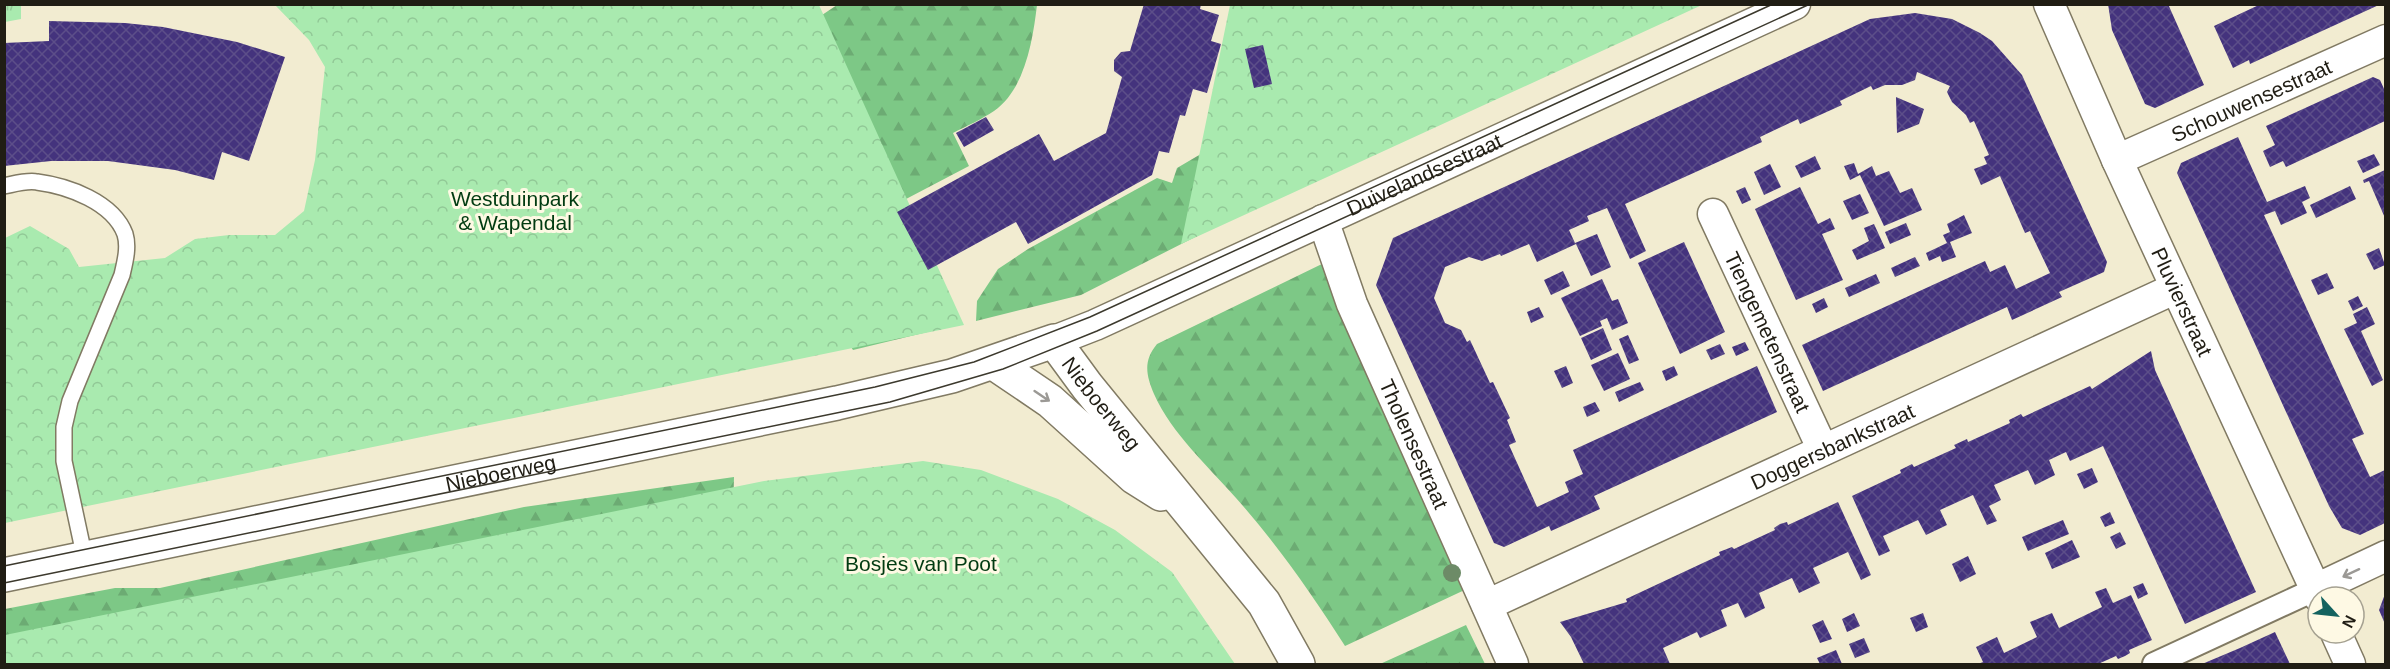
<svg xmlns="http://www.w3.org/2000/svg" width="2390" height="669" viewBox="0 0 2390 669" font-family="Helvetica,sans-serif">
  <defs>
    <pattern id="grass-tufts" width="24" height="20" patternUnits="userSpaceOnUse" patternTransform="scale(1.5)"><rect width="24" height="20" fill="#a9eaaf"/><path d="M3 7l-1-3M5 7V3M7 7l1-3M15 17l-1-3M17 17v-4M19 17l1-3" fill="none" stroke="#91c896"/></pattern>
    <pattern id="forest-firs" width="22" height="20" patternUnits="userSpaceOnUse" patternTransform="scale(1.5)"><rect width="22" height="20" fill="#7dc886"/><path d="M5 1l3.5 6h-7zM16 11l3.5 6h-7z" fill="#6cab73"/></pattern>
    <pattern id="park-crowns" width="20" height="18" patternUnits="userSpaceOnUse" patternTransform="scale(1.5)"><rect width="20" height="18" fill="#a9eaaf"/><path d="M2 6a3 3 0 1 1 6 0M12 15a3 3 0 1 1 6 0" fill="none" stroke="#91c896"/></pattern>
    <pattern id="building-cross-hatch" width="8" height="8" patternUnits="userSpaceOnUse" patternTransform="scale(1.5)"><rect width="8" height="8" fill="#44337d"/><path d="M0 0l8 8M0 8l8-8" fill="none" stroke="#5c4e89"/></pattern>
  </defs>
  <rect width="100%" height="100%" fill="#f2ecd1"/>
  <path fill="url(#grass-tufts)" d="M5,4L21,5V19L5,22Z"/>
  <path fill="url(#forest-firs)" d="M837,5H1037C1033,39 1025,90 994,111C982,119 967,126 953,133L969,166L887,209L944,328L853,350L843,335L816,19Z
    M1229,5H1349L1258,205L1081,295L976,321L977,301L998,269L1028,249L1157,178L1172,183L1177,168L1223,141L1269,39Z
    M1326,262L1471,587L1345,646C1312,594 1277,544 1236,498C1208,466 1172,434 1154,394C1146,375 1143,361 1157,344Z
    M734,477L733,516L5,664V609L115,588H160L524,507Z
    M1466,625L1485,664H1380Z"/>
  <path fill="url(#park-crowns)" d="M275,5H819L964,325L5,523V238L30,226L69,249L79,267L165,258L195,239L229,235H275L304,211L315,160L325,67L309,40Z
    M1230,5H1702L1181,244Z
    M923,461L981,470L1058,499L1115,530L1172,572L1235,664H5V635L764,481Z"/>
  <path fill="url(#building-cross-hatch)" d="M1144,4H1201L1200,9L1219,15L1211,41L1221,44L1207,93L1193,89L1185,116L1180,115L1169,153L1159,151L1152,175L1028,244L1016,222L928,270L897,212L1039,134L1054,161L1106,133L1122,77L1114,71V60L1121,52L1130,51Z
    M2108,4H2168L2204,85L2155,108L2145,104L2112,30Z
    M2261,4H2381L2250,64L2249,60L2233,68L2214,26Z
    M1915,13L1952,19L1980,33L1992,41L2022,75L2107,262L2104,272L2059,292L2062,297L2012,320L2007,307L1823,391L1802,345L1985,261L1990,272L2005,265L2016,289L2050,273L2030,231L2025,233L2000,176L1981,185L1974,169L1987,164L1984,157L1989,155L1974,121L1970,123L1966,115L1952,102L1947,92L1950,86L1917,72L1915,80L1902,85H1885L1873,90L1871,86L1840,101L1842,105L1800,124L1798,119L1760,137L1762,142L1625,204L1646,251L1630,259L1607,208L1587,216L1589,221L1569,230L1575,243L1597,234L1611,267L1591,276L1576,244L1537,262L1529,244L1501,256L1500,254L1482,261L1469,257L1445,267L1434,298L1445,323L1461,330L1467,342L1470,340L1490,383L1493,382L1510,418L1507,420L1516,442L1509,445L1537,507L1569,492L1565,482L1583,474L1573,450L1757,366L1777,412L1594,496L1600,509L1551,531L1549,526L1504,547L1494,543L1376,285L1393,238L1870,19Z
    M49,21L125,23L163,27L237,42L285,57L249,161L222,152L214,180L175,170L108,161H51L4,166V43L49,41Z
    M1263,45L1272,84L1254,88L1245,49Z
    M2373,77L2380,80L2385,91V121L2286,167L2283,161L2270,167L2263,151L2275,145L2266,126Z
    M1896,97L1924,109L1919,124L1897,133Z
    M986,117L994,130L964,147L956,133Z
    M2238,137L2267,202L2305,186L2310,198L2302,202L2307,213L2281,225L2275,211L2264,215L2364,434L2352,439L2370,477L2385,470V523L2360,535L2342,528L2329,506L2177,173L2181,163Z
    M2374,154L2380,165L2363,173L2357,161Z
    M1815,156L1821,169L1801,178L1795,166Z
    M1854,163L1858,174L1872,166L1876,176L1889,171L1900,193L1912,188L1922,210L1884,226L1860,175L1850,180L1844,166Z
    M1770,164L1781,187L1764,195L1754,172Z
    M2385,170V218L2369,181L2364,183L2363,180Z
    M2350,186L2356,199L2316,218L2310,205Z
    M1745,187L1751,200L1742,204L1736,191Z
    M1800,187L1818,224L1830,218L1835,229L1822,234L1843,280L1796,300L1755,209Z
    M1860,194L1869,213L1852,220L1843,201Z
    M1964,215L1972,233L1950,242L1956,257L1942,262L1940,256L1929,261L1926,253L1947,243L1943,235L1950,232L1947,224Z
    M1906,223L1911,235L1890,244L1885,232Z
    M1874,224L1885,248L1857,260L1852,250L1869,241L1864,228Z
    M1684,242L1725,332L1680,354L1638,263Z
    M2379,248L2385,265L2374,270L2366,254Z
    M1915,257L1920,266L1895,277L1891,268Z
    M1563,271L1570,286L1551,295L1544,280Z
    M2327,273L2334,288L2318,295L2311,280Z
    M1876,274L1880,283L1849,297L1845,288Z
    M1602,279L1612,301L1618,299L1628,323L1612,330L1607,318L1600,321L1602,326L1580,336L1561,298Z
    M2358,296L2363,306L2353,311L2348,301Z
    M1824,298L1828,307L1816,313L1812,304Z
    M1539,307L1544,317L1531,323L1527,312Z
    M2367,307L2375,324L2361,331L2383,380L2372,386L2344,329L2357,323L2353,314Z
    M1603,328L1612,350L1591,360L1581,338Z
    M1628,335L1639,360L1629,364L1619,339Z
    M1745,342L1749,350L1736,356L1732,347Z
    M1720,344L1725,354L1711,360L1706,350Z
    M2151,351L2155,370L2256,592L2185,624L2103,446L2070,461L2066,452L2049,460L2055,475L2035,485L2028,470L1994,485L2001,500L1989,506L1997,521L1987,525L1973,495L1940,510L1947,525L1926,535L1918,520L1883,536L1890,551L1879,556L1852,496L1901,473L1900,470L1912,464L1914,467L1956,448L1954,445L1967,439L1968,442L2010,423L2009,420L2021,414L2023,417L2090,386L2092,389Z
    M1618,353L1630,379L1604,391L1591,365Z
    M1566,366L1573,383L1562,388L1554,371Z
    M1674,366L1678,375L1666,381L1662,371Z
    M1640,382L1644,390L1619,402L1615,392Z
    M1595,402L1600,411L1587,417L1583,407Z
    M2092,468L2098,482L2084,489L2077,474Z
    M1838,502L1871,575L1861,580L1848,552L1813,568L1820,583L1799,593L1792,578L1759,593L1765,608L1745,618L1738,603L1721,610L1727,626L1700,638L1697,632L1663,648L1670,664H1584L1571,637L1560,622L1627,602L1626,599L1720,555L1719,552L1732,547L1734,549L1775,530L1774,528L1780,524L1787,522L1788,525Z
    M2110,512L2115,523L2105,527L2100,517Z
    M2063,520L2069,534L2028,551L2022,537Z
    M2120,532L2126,544L2116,549L2110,537Z
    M2072,540L2080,557L2052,569L2045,553Z
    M1968,556L1976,574L1960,582L1952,564Z
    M2143,583L2148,594L2138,599L2133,587Z
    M2106,588L2113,603L2131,595L2152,640L2129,650L2130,653L2125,656L2118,659L2116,656L2098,664H1978L1983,662L1976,647L1997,637L2004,653L2037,637L2030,622L2052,613L2059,628L2102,607L2095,592Z
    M2385,594V624L2379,610Z
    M1854,613L1860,626L1847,632L1842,619Z
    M1923,613L1928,627L1916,632L1910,618Z
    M1823,620L1832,639L1820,643L1812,625Z
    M2275,632L2290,664H2202L2240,648Z
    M1864,638L1870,652L1855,658L1849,644Z
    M1836,650L1842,664H1820L1817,658Z"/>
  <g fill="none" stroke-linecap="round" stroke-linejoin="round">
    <g stroke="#817a63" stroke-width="18">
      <path id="service" d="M4,186C14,184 27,180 37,182C68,186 113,202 125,234C129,247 125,262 122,275L70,401L64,427V461L85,559"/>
    </g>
    <g stroke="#817a63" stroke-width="26">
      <path id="pedestrian" d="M2154,664L2316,589"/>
    </g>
    <g stroke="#817a63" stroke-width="33">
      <g id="minor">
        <path id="s1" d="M2049,4L2117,160L2319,597"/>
        <path id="s2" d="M2117,160L2386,40"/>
        <path id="s3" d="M1713,214L1823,450"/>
        <path id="s4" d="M1323,220L1352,304L1513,664"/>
        <path id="s5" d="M1054,341L1095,325L1795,4"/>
        <path d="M2316,589L2386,556"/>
        <path id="s6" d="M1487,605L2176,288"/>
        <path d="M2336,633L2350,664"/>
      </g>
    </g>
    <g stroke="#817a63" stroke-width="36">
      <g id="tertiary">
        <path d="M994,363L1050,401L1134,477L1161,494"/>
        <path id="s7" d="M4,575L837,403L952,376L1054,341L1087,386L1264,603L1298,664"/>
      </g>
    </g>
    <use href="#service" stroke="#fff" stroke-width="15"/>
    <use href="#pedestrian" stroke="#fff" stroke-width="22"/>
    <use href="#minor" stroke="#fff" stroke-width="30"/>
    <use href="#tertiary" stroke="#fff" stroke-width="33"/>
    <path stroke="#3c392d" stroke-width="1.5" d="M4,566L875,387L974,362L1090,317L1773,4
      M4,583L890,402L1003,369L1097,331L1810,4"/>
  </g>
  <circle fill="#6d8b67" cx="1452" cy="573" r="9"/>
  <defs><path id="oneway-shaft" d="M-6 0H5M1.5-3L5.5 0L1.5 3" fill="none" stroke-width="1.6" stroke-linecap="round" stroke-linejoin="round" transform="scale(1.5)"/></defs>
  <g stroke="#9b9995">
    <use href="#oneway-shaft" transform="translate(1042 396) rotate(34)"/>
    <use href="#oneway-shaft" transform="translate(2351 573) rotate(155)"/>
  </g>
  <g text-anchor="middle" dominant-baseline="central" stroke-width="6" stroke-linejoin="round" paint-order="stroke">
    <g font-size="21" fill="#201d14" stroke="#fef9e4">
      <text stroke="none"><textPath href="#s2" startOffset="147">Schouwensestraat</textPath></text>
      <text stroke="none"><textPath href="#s5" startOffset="406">Duivelandsestraat</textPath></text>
      <text stroke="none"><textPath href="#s1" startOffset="326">Pluvierstraat</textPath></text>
      <text stroke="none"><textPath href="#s3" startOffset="130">Tiengemetenstraat</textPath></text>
      <text stroke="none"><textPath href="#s7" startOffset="1155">Nieboerweg</textPath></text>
      <text stroke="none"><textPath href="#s4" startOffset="242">Tholensestraat</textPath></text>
      <text stroke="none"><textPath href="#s6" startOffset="380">Doggersbankstraat</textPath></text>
      <text stroke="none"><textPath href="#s7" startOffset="507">Nieboerweg</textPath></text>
    </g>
    <g font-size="21" fill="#013b11" stroke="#fef9e4">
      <text x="515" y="198">Westduinpark<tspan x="515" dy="24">&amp; Wapendal</tspan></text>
      <text x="921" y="563">Bosjes van Poot</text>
    </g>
  </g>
  <rect width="2390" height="669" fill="none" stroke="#201d14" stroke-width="12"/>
  <g transform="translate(2336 615) rotate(117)"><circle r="28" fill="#fef9e4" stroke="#a5a191" stroke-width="1.5"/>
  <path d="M0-4.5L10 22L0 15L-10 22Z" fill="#14635f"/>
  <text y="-9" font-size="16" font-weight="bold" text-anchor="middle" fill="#201d14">N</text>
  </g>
</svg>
